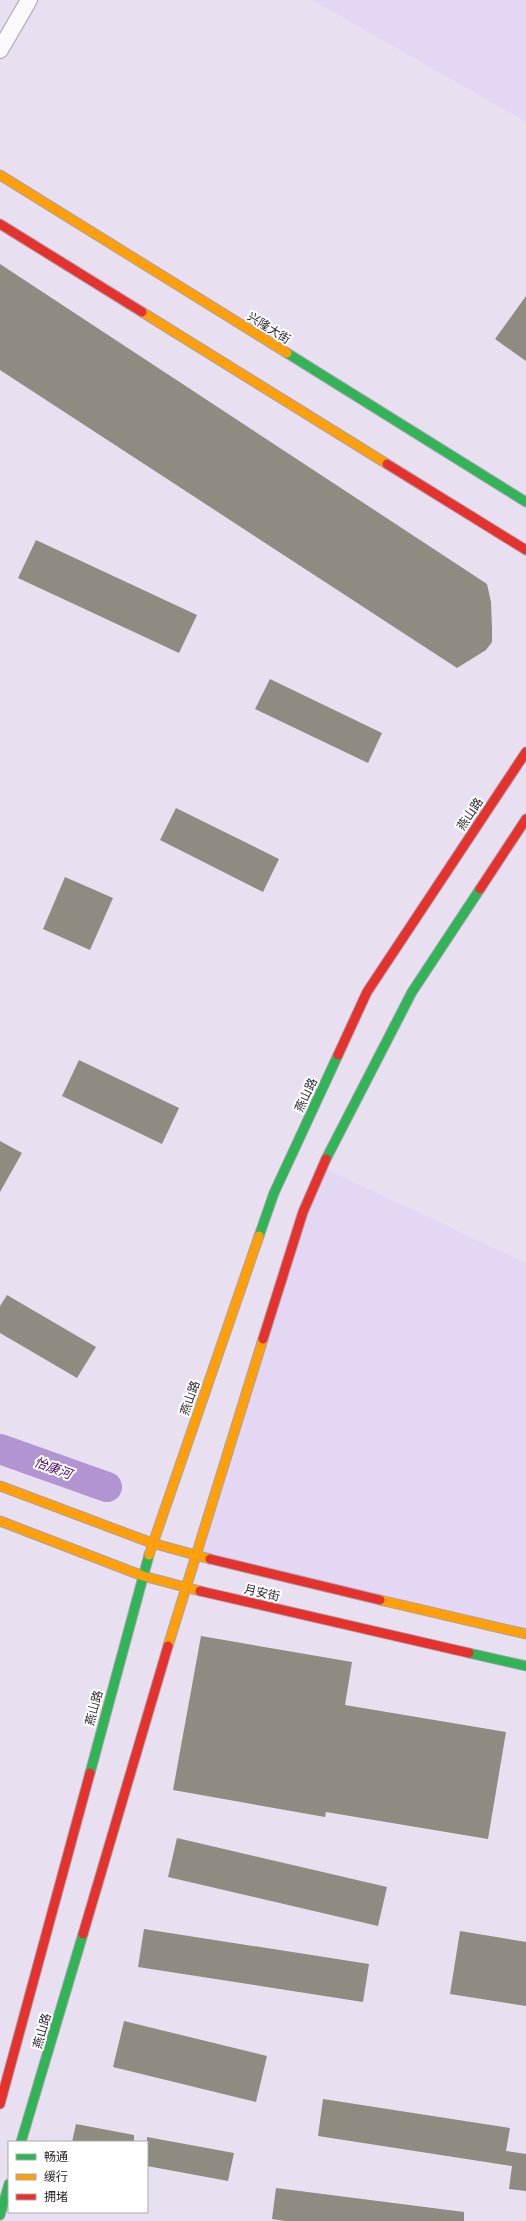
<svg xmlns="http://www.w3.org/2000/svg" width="526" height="2221" viewBox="0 0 526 2221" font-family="'Archivo Narrow','Noto Sans SC',sans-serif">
  <rect width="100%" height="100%" fill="#e8e0f1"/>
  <path fill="#e3d7f3" d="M312,0H526V122Z
    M322,1167L526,1263V1634L195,1556Z"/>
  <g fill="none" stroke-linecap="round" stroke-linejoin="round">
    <path stroke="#b394d3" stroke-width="30" d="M0,1449L107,1487"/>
  </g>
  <path fill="#8f8b81" d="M0,264L487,584L491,602L492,628V642L486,650L457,668L0,370Z
    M526,296V361L495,339Z
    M36,540L197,615L179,653L18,578Z
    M270,679L382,733L368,763L255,709Z
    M176,808L279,859L263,892L160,840Z
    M65,877L113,898L90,950L43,929Z
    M79,1060L179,1108L162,1144L62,1096Z
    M0,1141L22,1153L0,1192Z
    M7,1295L96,1347L77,1378L0,1333V1306Z
    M201,1636L352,1662L345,1705L506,1732L488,1839L326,1812L325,1817L173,1790Z
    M177,1838L387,1887L378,1926L168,1877Z
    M144,1929L369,1964L363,2002L138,1967Z
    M460,1931L526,1942V2006L450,1994Z
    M124,2021L267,2056L256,2102L113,2067Z
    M323,2099L510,2128L506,2151L526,2154V2191L509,2189L512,2166L318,2136Z
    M76,2124L134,2135V2142H72Z
    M147,2137L234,2153L228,2181L147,2166Z
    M276,2188L464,2212V2221H285L272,2219Z"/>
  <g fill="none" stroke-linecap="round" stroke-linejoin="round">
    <g stroke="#a7a1ae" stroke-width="18">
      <path id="street" d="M0,50L29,0"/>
    </g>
    <g stroke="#a7a1ae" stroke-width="11">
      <path id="fast" d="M287,353L526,502
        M326,1159L412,992L480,889
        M259,1236L274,1193L338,1055
        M469,1653L526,1666
        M90,1773L149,1555
        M21,2142L83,1934
        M0,2215L9,2184"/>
    </g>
    <g stroke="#a7a1ae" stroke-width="11">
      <path id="slow" d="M0,175L287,353
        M142,312L387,464
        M0,1486L152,1543L210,1559
        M0,1521L143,1576L200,1591
        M149,1555L259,1236
        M380,1600L526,1634
        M168,1646L263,1339"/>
    </g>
    <g stroke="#a7a1ae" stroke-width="11">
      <path id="jam" d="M0,224L142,312
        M387,464L526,550
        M480,889L526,819
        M338,1055L367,992L526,752
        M263,1339L303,1212L326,1159
        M210,1559L380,1600
        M200,1591L469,1653
        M83,1934L168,1646
        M0,2104L90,1773"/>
    </g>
    <use href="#street" stroke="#fcfafd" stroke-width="16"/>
    <use href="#fast" stroke="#30b455" stroke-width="9"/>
    <use href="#slow" stroke="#ff9f0a" stroke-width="9"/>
    <use href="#jam" stroke="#e5322d" stroke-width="9"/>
  </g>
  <g text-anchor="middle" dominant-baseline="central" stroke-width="4" stroke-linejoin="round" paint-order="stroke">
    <g font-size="12" fill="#2b2631" stroke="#fff">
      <text transform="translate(269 328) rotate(32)">兴隆大街</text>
      <text transform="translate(470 814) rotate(-56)">燕山路</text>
      <text transform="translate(306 1095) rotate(-65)">燕山路</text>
      <text transform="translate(190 1398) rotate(-71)">燕山路</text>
      <text transform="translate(262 1593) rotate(13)">月安街</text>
      <text transform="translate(94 1708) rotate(-75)">燕山路</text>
      <text transform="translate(42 2031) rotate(-74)">燕山路</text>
    </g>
    <g font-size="13" font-style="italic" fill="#470670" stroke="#fff">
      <text transform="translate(53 1468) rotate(20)">怡康河</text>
    </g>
  </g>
  <rect x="8" y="2141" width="140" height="72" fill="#ffffff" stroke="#aaa8ad"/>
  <rect x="16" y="2154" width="20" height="6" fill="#30b455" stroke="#aaa8ad"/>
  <text x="44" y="2161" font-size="12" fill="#2b2631">畅通</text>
  <rect x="16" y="2174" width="20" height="6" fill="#ff9f0a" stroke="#aaa8ad"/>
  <text x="44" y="2181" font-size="12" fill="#2b2631">缓行</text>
  <rect x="16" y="2194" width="20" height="6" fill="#e5322d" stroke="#aaa8ad"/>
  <text x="44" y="2201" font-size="12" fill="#2b2631">拥堵</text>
</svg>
